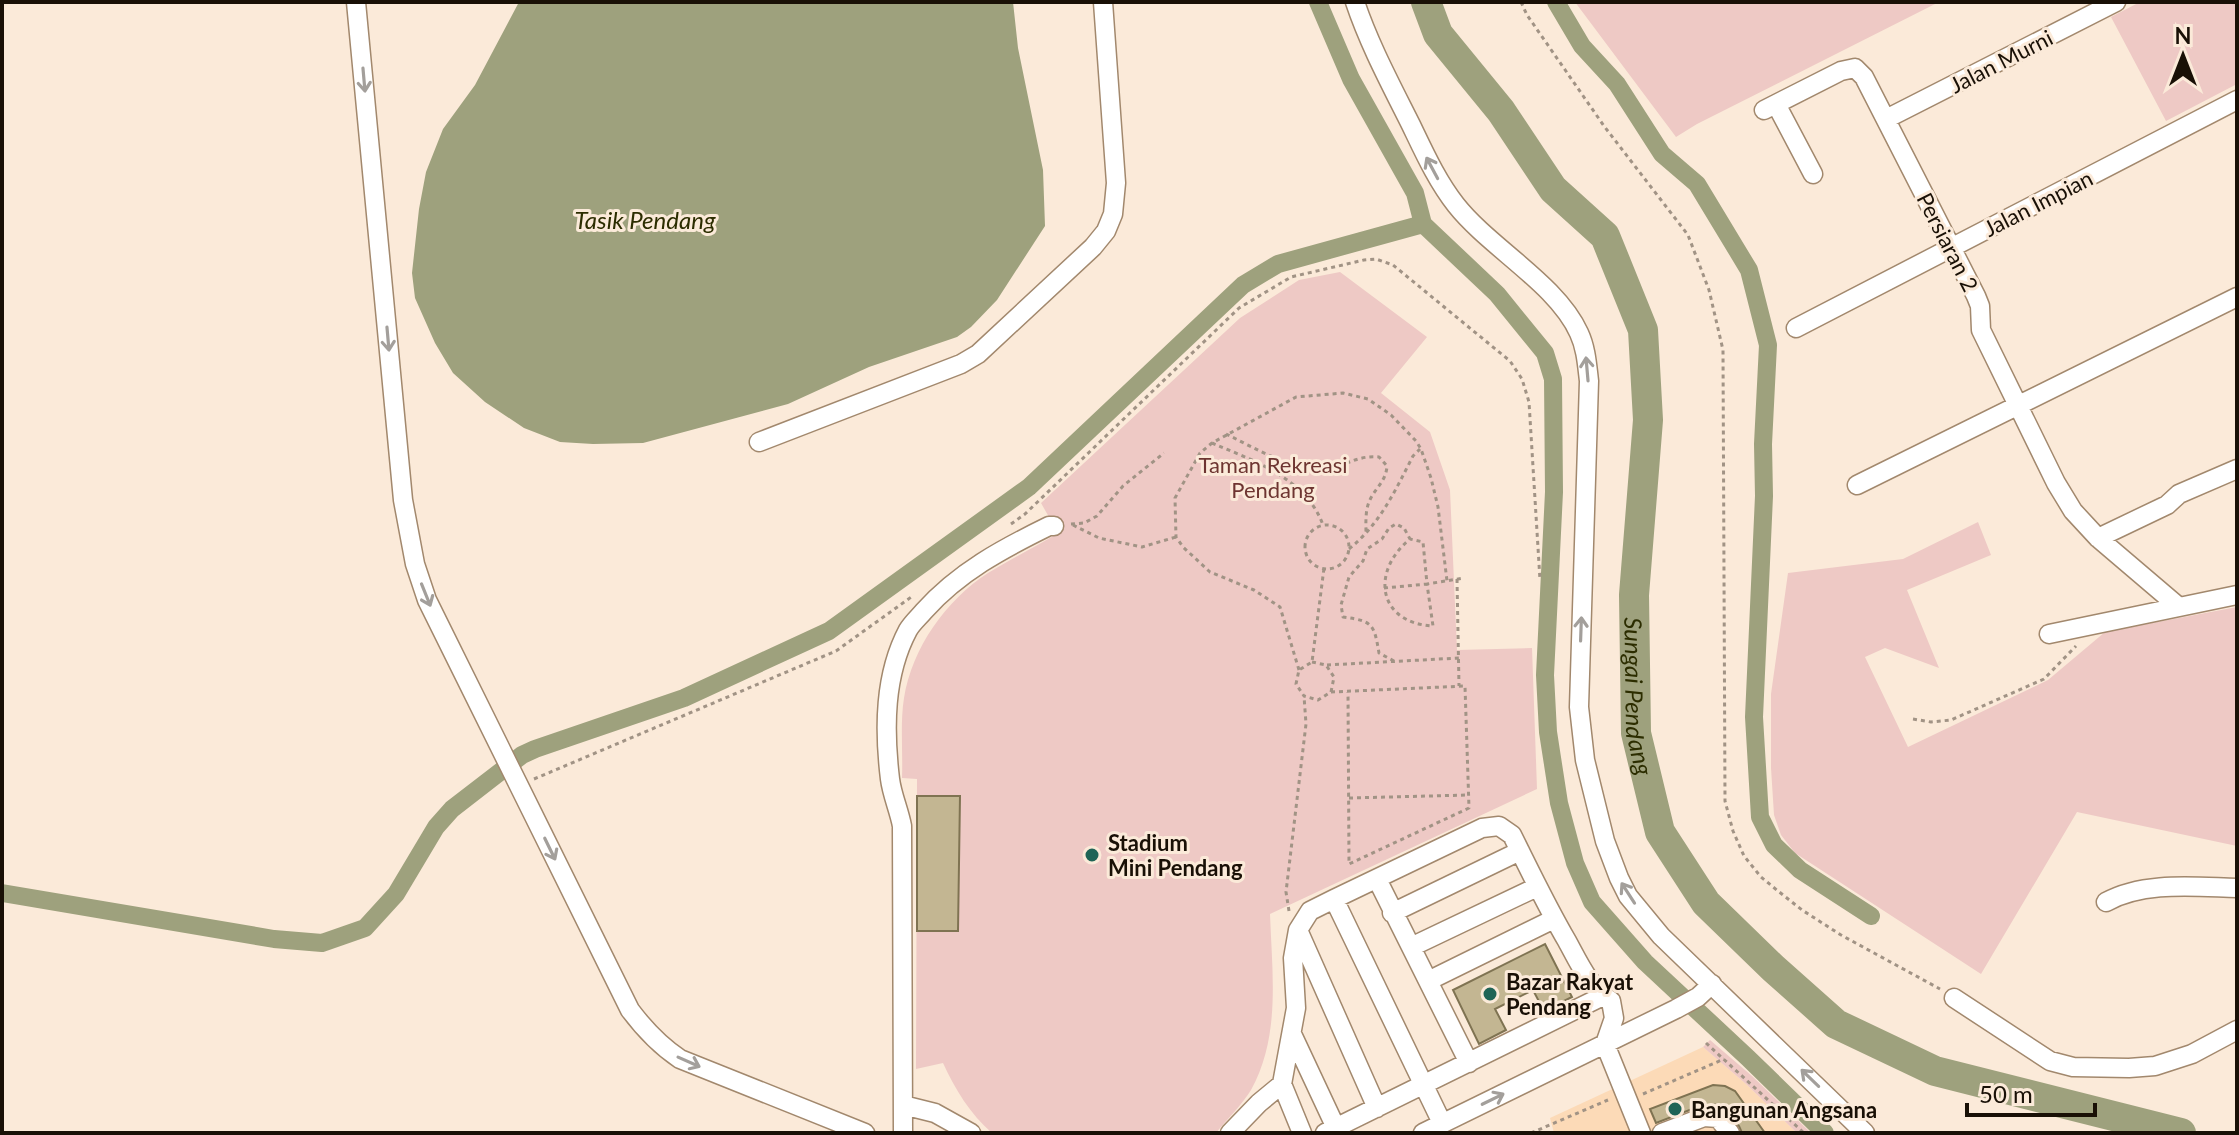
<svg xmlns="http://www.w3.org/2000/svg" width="2239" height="1135" viewBox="0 0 2239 1135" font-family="Lato,sans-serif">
  <rect width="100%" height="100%" fill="#fbead9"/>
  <path fill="#fcdab7" d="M1703,1047L1746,1084L1797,1133H1554L1550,1118Z"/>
  <path fill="#eec9c5" d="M1575,2H1939L1697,124L1676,137Z
    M2140,2H2237V84L2166,121L2111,17Z
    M1340,272L1427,337L1381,393L1430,432L1450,490L1457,650L1532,648L1537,789L1270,914C1272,973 1281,1036 1251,1090C1242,1105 1227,1119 1216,1133H992C970,1114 955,1089 943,1063L916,1069L917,779L902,778C903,752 900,723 904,698C912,648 946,600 988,573C1011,559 1035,547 1058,533L1041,503L1240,318L1299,280Z
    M1978,522L1991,555L1907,590L1939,668L1885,648L1865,657L1908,747L2048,680L2105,632L2237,607V846L2077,812L1981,974L1795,853L1781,835L1774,815L1771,768V694L1788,573L1903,559Z
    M1710,1040L1752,1076L1811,1133H1797L1746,1084L1703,1047Z"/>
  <path fill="#9ea17d" d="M519,2H1013L1018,48L1043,170L1045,226L997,300L971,327L957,337L869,367L788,404L643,443L593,444L560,442L524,428L485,402L453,373L435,343L415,298L412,273L419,209L426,172L443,129L475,85Z"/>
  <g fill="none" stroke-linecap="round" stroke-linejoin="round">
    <path stroke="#9ea17d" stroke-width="18" d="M1318,2L1351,79L1415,193L1423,224L1497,294L1545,353L1553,379L1554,492L1545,675L1548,732L1559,803L1575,863L1592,902L1645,962L1748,1058L1825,1133
      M1556,2L1582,46L1617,84L1662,154L1697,184L1749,270L1768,345L1763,444L1764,496L1754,717L1760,817L1774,845L1800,870L1871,916
      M2,893L274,939L322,943L365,928L396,894L436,827L452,809L522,755L535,749L684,698L829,631L1029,487L1243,285L1278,264L1423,224"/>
    <path stroke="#9ea17d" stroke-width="30" id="s1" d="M1426,2L1438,34L1501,111L1553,189L1605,236L1643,330L1648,420L1634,595L1636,733L1660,832L1706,903L1773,968L1836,1024L1935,1071L2181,1133"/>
  </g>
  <path fill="#c3b692" stroke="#7f7352" stroke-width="2" d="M917,796H960L958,931H917Z
    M1545,944L1572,997L1544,1011L1533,990L1495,1009L1506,1030L1479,1044L1453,990Z
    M1713,1085L1725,1086L1735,1091L1765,1133H1742L1739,1126L1719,1104L1700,1106L1656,1123L1650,1109Z"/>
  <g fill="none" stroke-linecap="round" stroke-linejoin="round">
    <g stroke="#a2886d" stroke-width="21">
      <path id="minor" d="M356,2L403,500L415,564L427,600L630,1010C645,1030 659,1045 680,1059L865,1133
        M1355,2C1369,44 1391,85 1411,125C1424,152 1437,181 1456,205C1490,248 1557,284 1579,333C1586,348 1587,364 1589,381L1579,707L1585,760L1605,841L1619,878L1628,896L1661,936L1865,1133
        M1776,104L1813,174
        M1764,110L1841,71L1855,68L1864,77L1976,296L1980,306L1981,330L2056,483L2073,511L2098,538L2179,607
        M1886,119L2116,2
        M1796,328L2237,100
        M759,442L961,364L978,354L1093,247L1106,231L1113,214L1116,183L1103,2
        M1857,485L2237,297
        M2098,538L2167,505L2179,494L2237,469
        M2049,634L2237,595
        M1377,879L1469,1063
        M1334,899L1442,1123
        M2106,902C2144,881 2195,887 2237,888
        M1392,913L1520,851
        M1298,930L1377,1108
        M1411,947L1537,887
        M1428,981L1554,919
        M1954,998L2050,1061L2073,1067L2129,1068L2155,1066L2192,1054L2237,1030
        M1292,1034L1336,1128
        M903,1105L935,1113L971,1133
        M903,1133L902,826C899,810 892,795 890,779C884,729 884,675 908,630C912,623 919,617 924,611C959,572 1002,549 1049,526H1054
        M1230,1133L1259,1103L1282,1084
        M1302,1133L1282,1084L1296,1008L1293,958L1298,930L1310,911L1334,899L1482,828L1499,826L1512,835C1530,871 1547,907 1567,941C1579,963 1590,988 1611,1001L1614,1018L1605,1044L1641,1133
        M1325,1133L1603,996
        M1423,1133L1676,1009L1698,997L1712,984
        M1662,1133L1704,1117L1718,1118L1730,1133"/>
    </g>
    <path stroke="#a19385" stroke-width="3" stroke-dasharray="4 4" stroke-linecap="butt" d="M1521,2L1527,15L1604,126L1688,235L1709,290L1723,350L1725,801L1733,831L1744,856L1761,877L1778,891L1802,910L1841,935L1940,989
      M1226,434C1257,449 1293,472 1329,468C1348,465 1358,455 1379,457L1387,466C1386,482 1374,489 1369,502C1365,512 1366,524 1366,535
      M1212,443C1254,461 1306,478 1323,525
      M1011,524L1025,514L1239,308L1291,277L1364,260L1376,259L1393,265L1510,361L1522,379L1529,402L1540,580
      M1071,524L1084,523L1097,516L1123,486L1164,453
      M1073,525L1099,538L1142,547L1176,537
      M1305 547a22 22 0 1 1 44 0a22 22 0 1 1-44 0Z
      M1349,549C1380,524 1395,491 1413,456L1420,449
      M1457,579L1459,686
      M1384,588L1427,584L1423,542L1410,539
      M1394,661L1379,653C1374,624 1373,621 1343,617L1341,605L1349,577L1363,561L1367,549L1382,539L1389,528L1396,524L1404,528L1410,539C1370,572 1378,623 1433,626L1427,584L1464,578
      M1312,662L1326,665L1334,677L1331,692L1318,700L1304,696L1296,684L1299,670L1312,662L1324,568
      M1327,665L1459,658
      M1299,670L1280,607L1254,590L1210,572L1183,547L1176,537L1175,498L1200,453L1212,443L1296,397L1343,393L1368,399L1391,415L1416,441L1421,449L1431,478L1438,507L1447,581
      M1331,692L1465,686L1469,808L1349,864L1348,692
      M1913,719L1931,722L1951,720L2044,679L2076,646
      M534,779L836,651L914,595
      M1349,798L1468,795
      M1289,911L1286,892L1306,724L1304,696
      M1706,1043L1804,1133
      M1643,1094L1724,1059
      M1531,1133L1608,1100"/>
    <use href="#minor" stroke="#fff" stroke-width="18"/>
  </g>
  <defs><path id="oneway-shaft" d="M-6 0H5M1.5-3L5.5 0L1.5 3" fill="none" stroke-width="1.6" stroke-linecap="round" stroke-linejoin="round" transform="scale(2)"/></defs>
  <g stroke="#a39f9b">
    <use href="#oneway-shaft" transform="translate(364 80) rotate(85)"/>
    <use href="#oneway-shaft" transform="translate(1432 168) rotate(-118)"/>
    <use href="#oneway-shaft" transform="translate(388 339) rotate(85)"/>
    <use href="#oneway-shaft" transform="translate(1587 369) rotate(-95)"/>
    <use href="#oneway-shaft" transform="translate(426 595) rotate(68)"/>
    <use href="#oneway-shaft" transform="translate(1581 629) rotate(-88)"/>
    <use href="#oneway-shaft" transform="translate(550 849) rotate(64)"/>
    <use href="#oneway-shaft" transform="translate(1628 893) rotate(-123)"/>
    <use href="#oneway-shaft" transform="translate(689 1062) rotate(24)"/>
    <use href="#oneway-shaft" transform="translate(1810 1078) rotate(-136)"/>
    <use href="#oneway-shaft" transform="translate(1493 1099) rotate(-26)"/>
  </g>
  <g fill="#1f6456" stroke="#fbead9" stroke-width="3">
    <circle cx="1092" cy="855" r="8"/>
    <circle cx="1490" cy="994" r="8"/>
    <circle cx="1675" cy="1109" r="8"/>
  </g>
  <g text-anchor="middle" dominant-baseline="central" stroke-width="6" stroke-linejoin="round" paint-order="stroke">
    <g font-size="22" fill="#191006" stroke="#fbead9">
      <text transform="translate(2001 61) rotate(-27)">Jalan Murni</text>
      <text transform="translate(2038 203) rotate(-27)">Jalan Impian</text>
      <text transform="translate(1948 242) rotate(63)">Persiaran 2</text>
    </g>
    <g font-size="22" fill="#6e3531" stroke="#fbead9">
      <text x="1273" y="464">Taman Rekreasi<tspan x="1273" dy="25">Pendang</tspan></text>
    </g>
    <g font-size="22" font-weight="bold" fill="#191006" stroke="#fbead9" text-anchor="start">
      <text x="1108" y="842">Stadium<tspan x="1108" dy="25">Mini Pendang</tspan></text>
      <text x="1506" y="981">Bazar Rakyat<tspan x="1506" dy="25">Pendang</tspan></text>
      <text x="1691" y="1109">Bangunan Angsana</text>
    </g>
    <g font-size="24" font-style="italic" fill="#2c2d00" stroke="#fbead9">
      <text x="645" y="219">Tasik Pendang</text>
      <text stroke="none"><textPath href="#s1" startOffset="766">Sungai Pendang</textPath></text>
    </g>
  </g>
  <rect width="2239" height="1135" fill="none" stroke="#191006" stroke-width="8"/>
  <g transform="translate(2183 56)" stroke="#fbead9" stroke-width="6" paint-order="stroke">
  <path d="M0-6L14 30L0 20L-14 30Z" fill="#191006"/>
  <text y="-12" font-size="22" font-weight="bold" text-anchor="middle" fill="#191006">N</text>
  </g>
  <path d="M1967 1103v12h128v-12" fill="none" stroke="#191006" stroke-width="4"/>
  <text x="1979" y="1103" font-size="24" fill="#191006" stroke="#fbead9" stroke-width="6" paint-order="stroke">50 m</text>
</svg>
